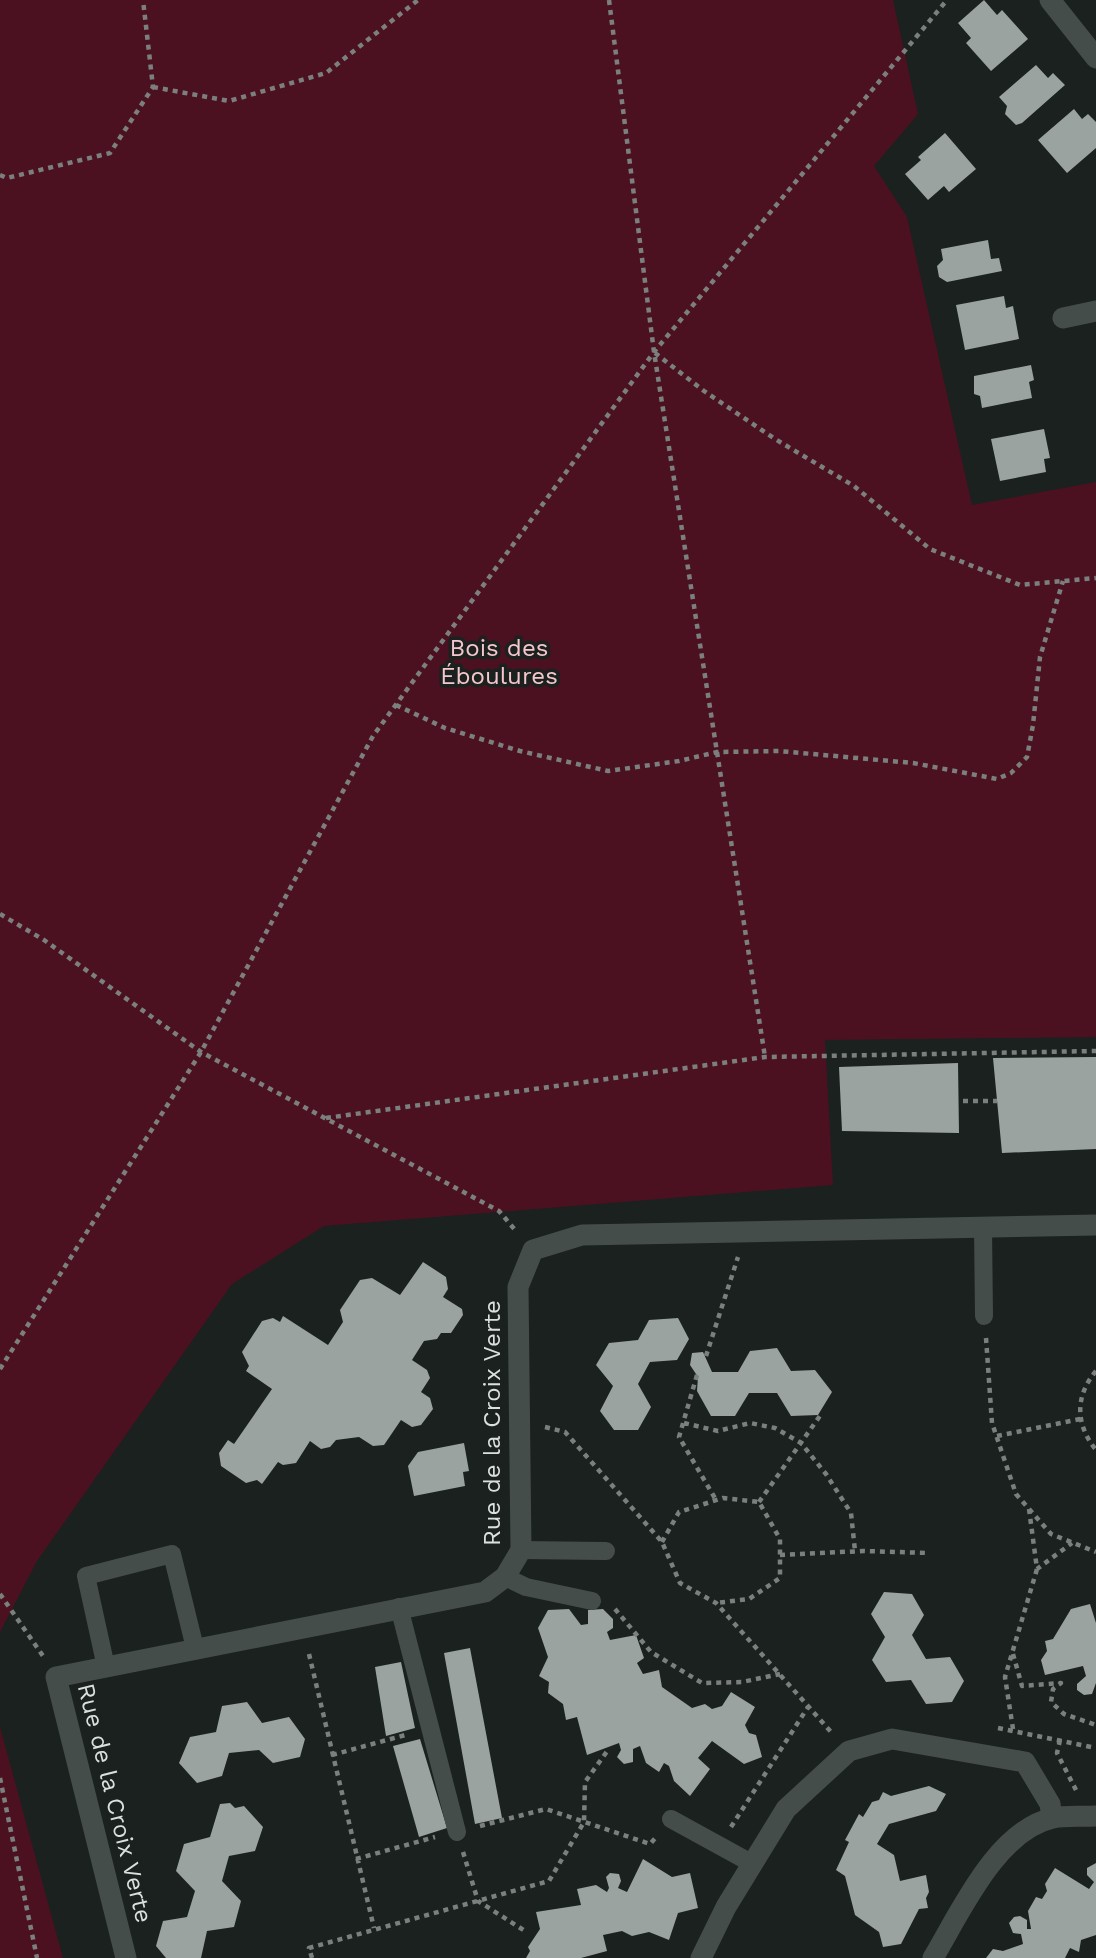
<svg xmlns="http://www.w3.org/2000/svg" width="1096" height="1958" viewBox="0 0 1096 1958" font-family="'Work Sans',sans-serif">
  <rect width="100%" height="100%" fill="#1a211f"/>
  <path fill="#4c1121" d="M0,0H893L918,114L874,166L907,217L972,505L1096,482V1037L825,1040L833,1185L324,1226L232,1284L37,1561L0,1632Z
    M0,1727L63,1958H0Z"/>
  <path fill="#9aa3a0" d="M984,0L997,15L1002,10L1028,39L991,71L966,43L971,38L958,23Z
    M1036,65L1048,78L1053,73L1065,85L1022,123L1016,125L1005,114L1007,106L999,97Z
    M1074,109L1082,119L1088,114L1096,122V148L1067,173L1038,140Z
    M945,133L976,169L949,192L944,186L928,200L905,174L921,160L918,157Z
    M988,240L991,259L999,258L1002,271L947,282L939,277L937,266L943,260L941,249Z
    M1004,296L1006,308L1013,306L1019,339L965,350L956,305Z
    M1031,365L1034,380L1029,382L1032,398L982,408L980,396L974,394V376Z
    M1044,429L1050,458L1044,459L1046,472L1000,481L991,439Z
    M1096,1057V1149L1002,1153L993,1058Z
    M958,1063L959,1133L842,1131L839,1067Z
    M423,1262L446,1277L448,1289L443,1297L462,1309L463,1315L451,1333H441L437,1339L424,1341L412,1360L427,1370L430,1378L421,1392L430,1398L433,1409L421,1425L412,1427L401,1420L384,1445L373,1446L359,1437L336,1440L330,1447L321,1449L310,1441L296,1463L283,1465L278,1462L262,1484L257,1480L246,1483L221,1466L219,1453L228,1440L234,1444L272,1389L246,1371L249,1366L242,1352L262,1321L273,1318L280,1322L283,1316L328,1345L343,1322L340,1310L360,1280L372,1278L400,1295Z
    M678,1318L689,1339L677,1360L650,1362L638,1384L651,1407L638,1430H614L600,1411L613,1386L596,1365L609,1343L638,1340L649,1320Z
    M777,1348L791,1371L815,1370L832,1392L818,1415L791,1416L777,1393H749L735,1416H711L697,1391L698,1377L690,1365L692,1353L703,1352L712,1372H738L750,1351Z
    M464,1443L469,1471L463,1472L465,1486L414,1496L408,1466L418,1452Z
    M884,1592L912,1594L924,1615L912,1635L926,1659L950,1657L964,1681L952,1702L926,1704L911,1680L886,1682L872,1660L885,1637L871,1614Z
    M1090,1604L1096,1623V1683L1092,1694L1084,1695L1077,1690V1684L1086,1676L1083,1666L1045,1675L1041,1660L1047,1651L1045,1641L1053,1639L1071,1609Z
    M569,1609L581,1625L588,1624V1610L603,1609L613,1619V1628L607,1632L610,1640L636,1635L644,1658L637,1663L643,1674L659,1670L662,1687L692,1708L705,1704L712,1709L722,1706L731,1692L755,1707L745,1725L749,1733L756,1735L762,1757L744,1764L712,1741L698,1758L710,1769L690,1796L674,1781L669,1766L664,1763L659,1772L646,1763L640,1746L633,1749V1762L624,1764L617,1757L621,1750L619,1743L587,1755L577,1717L566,1720L563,1704L548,1693L549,1682L539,1676L548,1657L538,1628L548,1610Z
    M470,1648L502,1818L475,1824L444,1653Z
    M401,1662L415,1728L386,1736L375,1667Z
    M247,1702L262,1723L289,1717L305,1739L300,1757L273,1763L259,1750L229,1753L222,1776L197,1783L179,1763L190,1737L216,1732L222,1706Z
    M420,1739L447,1828L419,1837L393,1746Z
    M929,1786L946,1794L936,1811L889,1824L877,1844L894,1855L900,1881L926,1875L929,1892L926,1898L928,1908L919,1909L901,1944L883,1947L879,1932L855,1915L845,1876L836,1870L849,1842L845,1840L859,1814L863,1817L872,1802L879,1800L883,1792L891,1796Z
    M230,1803L235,1808L244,1806L263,1827L255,1851L229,1856L222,1881L241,1901L234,1927L207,1931L201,1958H166L156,1946L163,1921L187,1917L195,1891L176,1871L184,1844L210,1837L220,1804Z
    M643,1859L672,1877L690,1873L698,1908L678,1913L669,1940L649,1932L632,1936L622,1931L603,1935L607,1951L581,1958H526L530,1951L528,1947L540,1929L536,1912L581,1905L577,1889L596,1885L607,1892L609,1888L606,1877L610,1873L619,1874L621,1881L618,1888L627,1892Z
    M1096,1863V1935L1081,1940L1079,1952L1070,1948L1065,1958H986L993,1949L1003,1951L1023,1944L1021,1934L1013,1933L1009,1923L1014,1917L1020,1916L1027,1920V1929H1031L1028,1911L1036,1897L1042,1899L1047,1891L1045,1884L1055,1868L1089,1889L1094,1882L1087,1875V1868Z"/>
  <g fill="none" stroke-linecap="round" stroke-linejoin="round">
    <path stroke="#7b807f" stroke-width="4.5" stroke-dasharray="5 5" stroke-linecap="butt" d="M609,0L654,352L765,1057
      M153,87L229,101L326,73L418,0
      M0,175L7,178L110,153L153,87L143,0
      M655,353L704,391L775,439L854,486L930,549L1020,585L1096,578
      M396,705L445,728L520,751L608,771L679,761L717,752L779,751L913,763L997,779L1011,773L1027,757L1033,725L1040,657L1063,581
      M0,914L44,940L201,1052L499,1211L516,1231
      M963,1101H997
      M326,1118L765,1057L1096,1051
      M986,1338L992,1423L1016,1494L1051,1534L1096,1552
      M706,1356L738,1257
      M0,1369L201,1052L373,736L654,352L947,0
      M1096,1371C1075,1396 1075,1424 1096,1450
      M697,1375L679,1437L716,1500
      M684,1423L718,1431L750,1423L775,1428L801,1443L826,1474L851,1513L855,1551
      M545,1427L565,1432L662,1542L680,1583L716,1603L832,1733
      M997,1436L1080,1419
      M759,1502L822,1413
      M1029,1509L1037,1569L1072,1543
      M662,1542L679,1512L723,1498L759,1502L780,1539V1578L749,1599L716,1603
      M780,1555L863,1551L929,1553
      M0,1594L43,1656
      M615,1609L651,1652L702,1683L742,1682L780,1674
      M309,1654L374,1928
      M1013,1654L1022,1686L1061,1683L1053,1689L1051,1702L1064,1714L1096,1725
      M998,1728L1096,1748
      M1013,1729L1005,1677L1037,1569
      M1060,1740L1057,1753L1076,1790
      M332,1755L409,1734
      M0,1778L37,1958
      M480,1826L546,1809L650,1844L657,1836
      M731,1827L808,1707
      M463,1852L478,1901L525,1931
      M356,1859L435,1837
      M312,1958L309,1948L549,1881L584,1822L585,1782L608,1750"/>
    <path stroke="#454d4b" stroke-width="18" d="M983,1227L984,1316
      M521,1550L606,1551
      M505,1577L526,1587L592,1601
      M399,1607L457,1832
      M106,1667L86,1576L172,1554L195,1648
      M671,1819L753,1864"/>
    <path stroke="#454d4b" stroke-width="21" d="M1050,0L1096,58
      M1063,318L1096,311
      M126,1958L56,1677L485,1592L505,1577L521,1550L518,1287L533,1250L582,1235L1096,1225
      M701,1958L726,1907L786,1809L849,1751L892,1739L1025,1762L1050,1804L1052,1818
      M933,1958C960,1913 997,1830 1053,1818C1066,1815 1082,1817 1096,1816"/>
  </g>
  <g text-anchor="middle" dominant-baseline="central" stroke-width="7" stroke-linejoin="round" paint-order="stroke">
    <g font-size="24" fill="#f6c6cd" stroke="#1a211f">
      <text x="499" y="648">Bois des<tspan x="499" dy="28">Éboulures</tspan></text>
    </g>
    <g font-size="24" fill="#dbdfde" stroke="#1a211f">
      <text transform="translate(492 1423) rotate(-90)">Rue de la Croix Verte</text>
      <text transform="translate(115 1803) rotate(76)">Rue de la Croix Verte</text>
    </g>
  </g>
</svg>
